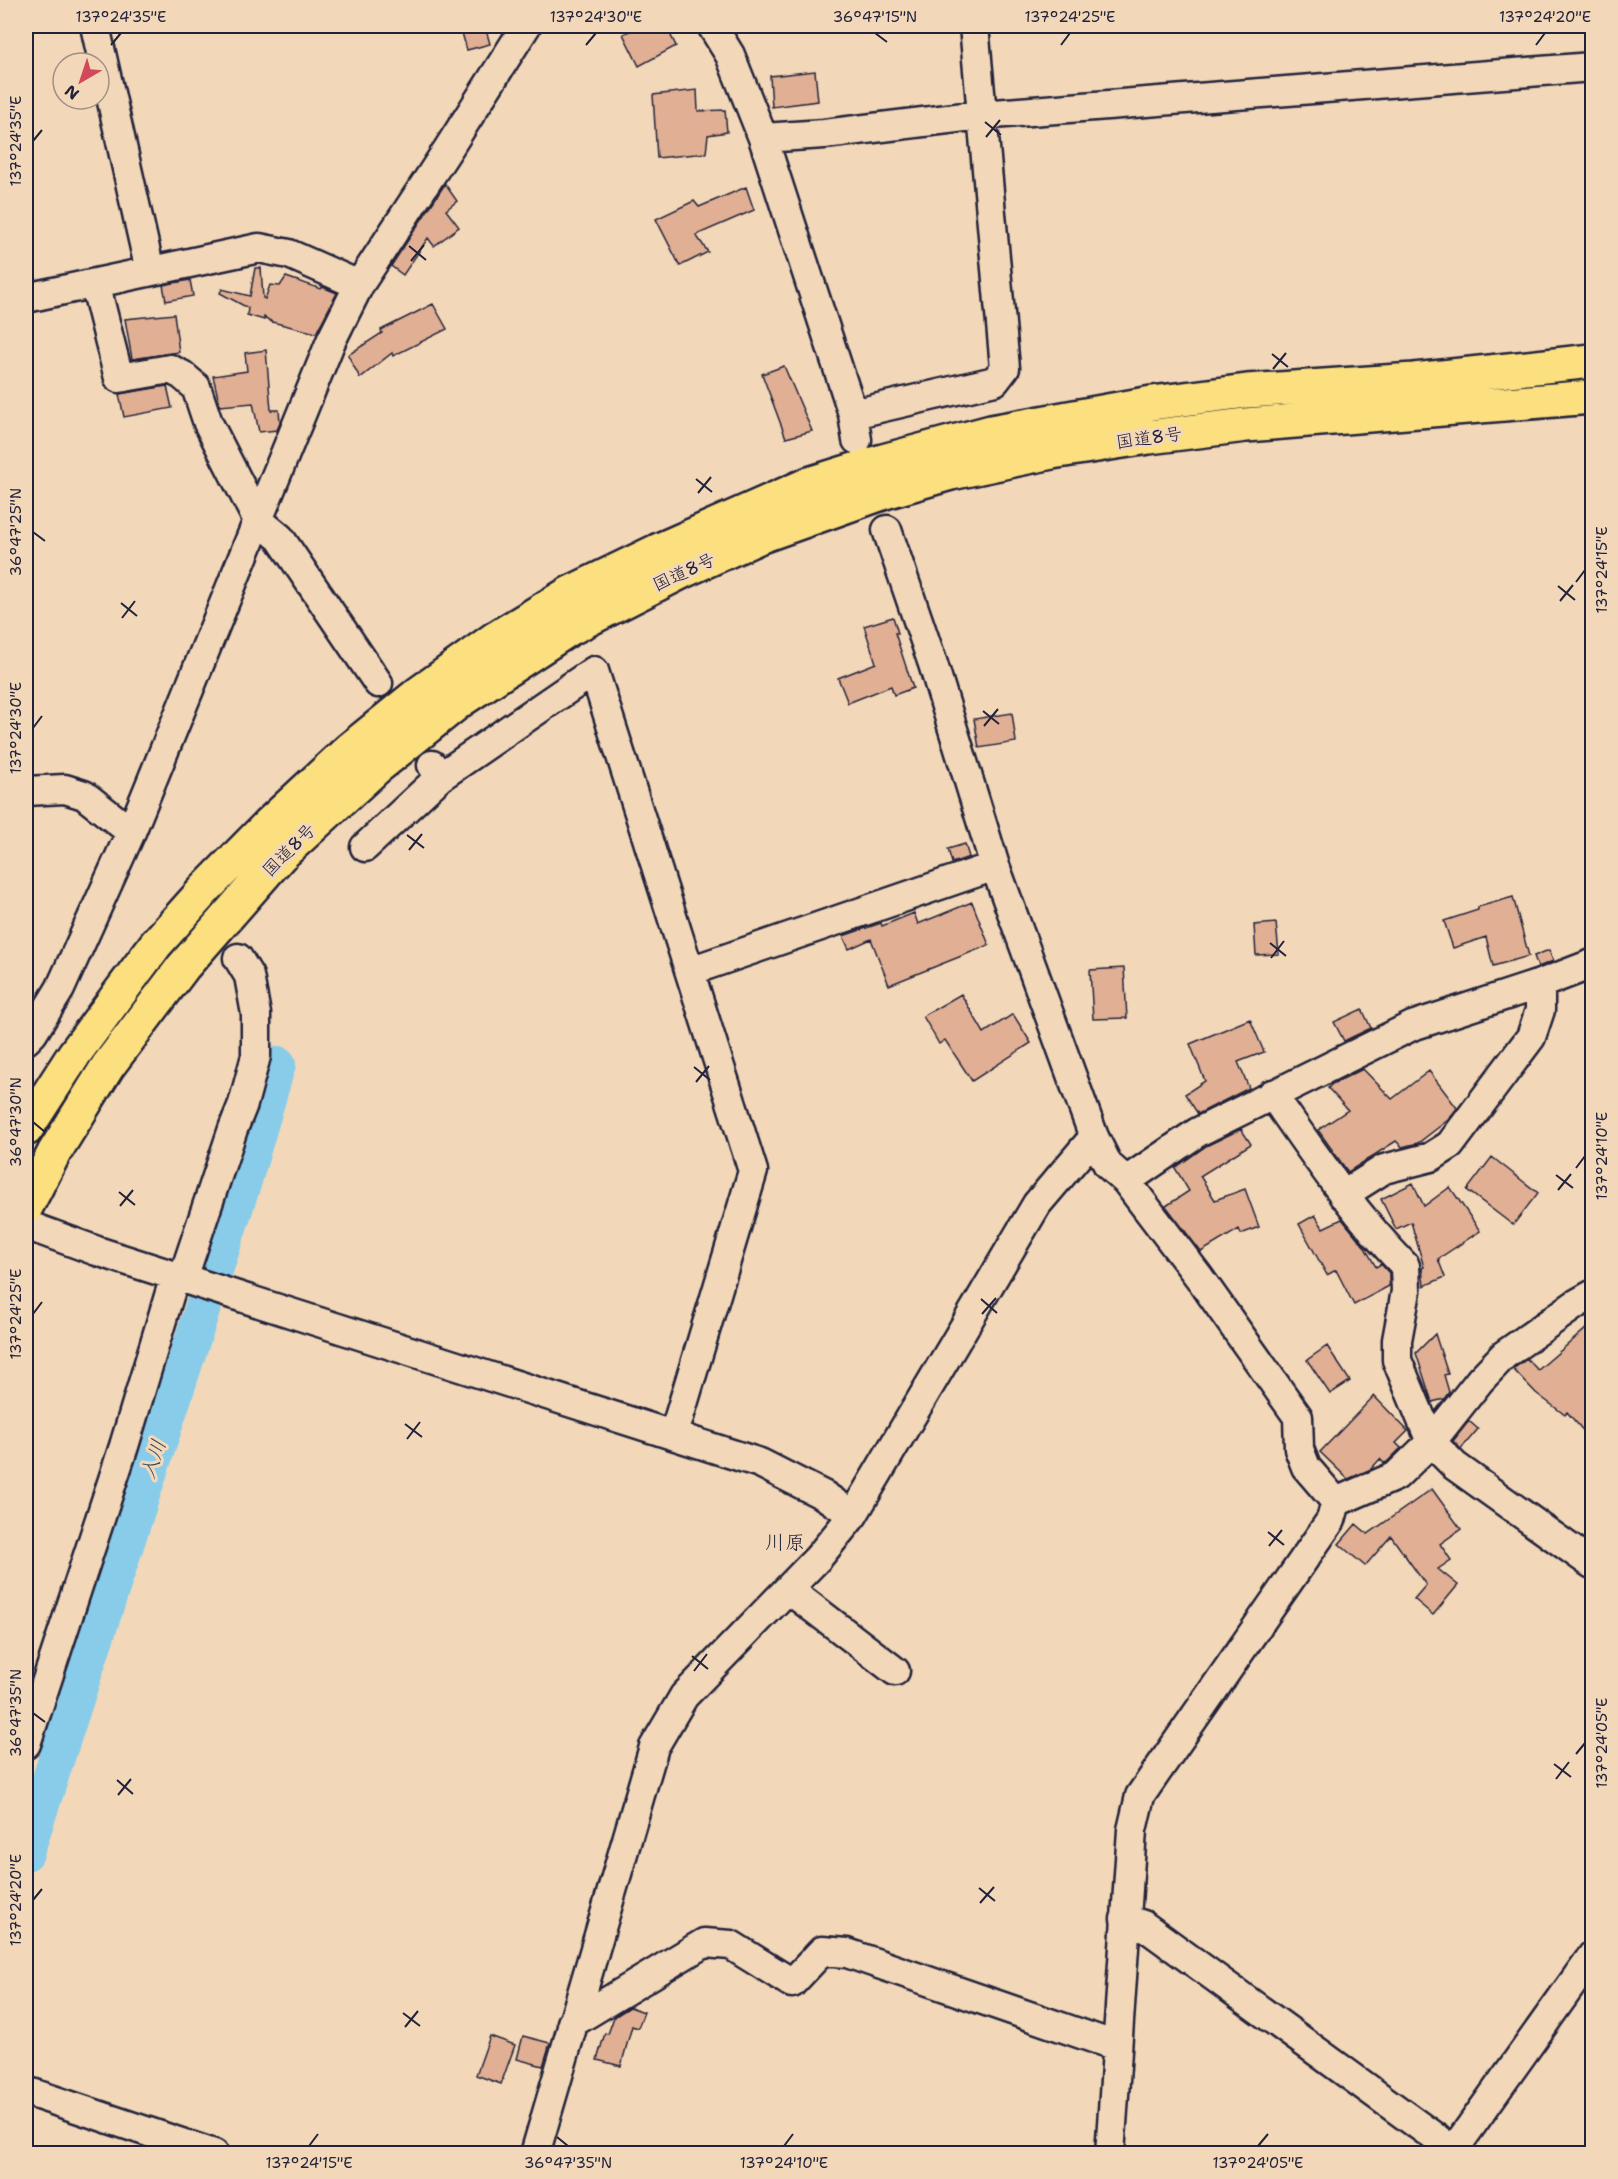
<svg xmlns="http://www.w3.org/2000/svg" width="1618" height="2179" viewBox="0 0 1618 2179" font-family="'Shantell Sans','Klee One',sans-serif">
  <rect width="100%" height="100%" fill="#f2d8b9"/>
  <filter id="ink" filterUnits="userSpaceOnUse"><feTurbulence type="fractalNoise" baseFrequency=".0167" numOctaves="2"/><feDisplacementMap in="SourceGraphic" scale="12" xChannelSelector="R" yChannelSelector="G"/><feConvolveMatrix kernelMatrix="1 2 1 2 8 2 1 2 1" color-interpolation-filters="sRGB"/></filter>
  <g filter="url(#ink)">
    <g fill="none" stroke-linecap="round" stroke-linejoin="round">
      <path stroke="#88cce9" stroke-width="36" d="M26,1853L243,1184L278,1064"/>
    </g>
    <path fill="#e1af93" stroke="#22223b" stroke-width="1.5" d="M460,26H485L490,44L467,50Z
      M640,26H666L676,46L639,66L623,34Z
      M815,71L818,101L772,107L770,76Z
      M697,90L698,111L725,110L727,132L708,135L706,153L657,158L653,95Z
      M445,184L457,201L446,210L459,227L434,246L428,238L403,275L391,266Z
      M746,187L754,210L696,235L708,252L680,266L656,219L694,201L699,207Z
      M255,268H261L263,298L265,299L270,285L280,286L286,277L321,289L322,287L337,293L316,333L272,322L264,317V320L247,315L248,308L220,293L222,289L250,296Z
      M190,280L193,296L166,301L163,285Z
      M433,304L447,329L393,356L392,353L360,378L348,355L382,333L381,330Z
      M174,314L179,352L132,359L125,319Z
      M266,350L271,410H279L280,423L277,430L259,432L253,403L220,406L213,376L247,371L245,353Z
      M784,366L812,431L786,438L762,374Z
      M167,386L172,408L124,417L119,394Z
      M893,617L898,633H895L913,688L894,695L891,686L848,703L838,678L876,663L864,626Z
      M1012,713L1016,742L979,748L974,719Z
      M965,844L969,857L952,863L948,849Z
      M1513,897L1529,956L1493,966L1486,937L1453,948L1444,921L1478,910V907Z
      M972,902L989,945L889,985L871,939L849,949L843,936L881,923L882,926L914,913L918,924Z
      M1276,923L1279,954L1256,955L1254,925Z
      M1549,950L1553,961L1538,967L1534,956Z
      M1124,968L1127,1018L1093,1019L1090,970Z
      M961,994L984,1033L1013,1014L1031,1043L972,1081L945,1040L939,1044L923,1016Z
      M1362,1009L1371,1028L1344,1041L1334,1022Z
      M1250,1019L1264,1052L1238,1062L1249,1088L1198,1114L1185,1094L1205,1081L1190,1044Z
      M1363,1069L1392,1099L1429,1071L1457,1108L1448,1120L1418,1143L1402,1147L1396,1141L1348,1172L1318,1130L1348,1110L1328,1088L1332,1084Z
      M1241,1129L1251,1144L1200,1176L1215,1200L1245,1189L1259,1227L1241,1234L1239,1229L1201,1252L1166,1206L1189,1191L1175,1168L1206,1146Z
      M1492,1157L1538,1193L1513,1225L1467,1190Z
      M1413,1183L1424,1206L1450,1187L1480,1231L1438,1259L1445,1277L1424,1286L1422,1268L1424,1267L1411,1222L1396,1229L1381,1199Z
      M1315,1215L1323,1228L1342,1219L1364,1246L1376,1267L1381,1264L1389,1273V1286L1354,1305L1336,1270L1327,1275L1299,1224Z
      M1593,1323V1442L1567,1412L1565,1415L1536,1393L1513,1369L1527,1359L1538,1370Z
      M1435,1334L1448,1374L1444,1375L1449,1392L1444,1399L1432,1402L1416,1353Z
      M1327,1346L1350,1381L1330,1394L1307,1360Z
      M1374,1396L1408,1431L1396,1443L1401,1448L1387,1462L1384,1463L1380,1459L1371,1469L1348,1479L1320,1452Z
      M1469,1421L1478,1429L1461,1449L1453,1441Z
      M1432,1489L1461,1529L1440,1544L1451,1560L1438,1569L1458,1585L1433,1615L1414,1599L1426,1585L1391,1536L1365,1566L1339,1544L1356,1524L1368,1534Z
      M630,2007L644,2012L638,2028L632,2026L621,2066L597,2060L605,2033L608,2034L614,2017Z
      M490,2036L515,2045L501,2084L476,2075Z
      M523,2036L550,2043L543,2066L517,2059Z"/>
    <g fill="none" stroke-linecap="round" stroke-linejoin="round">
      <g stroke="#22223b" stroke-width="33">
        <path id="minor" d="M95,26L150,271
          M712,26L730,55L763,138L853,414L857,440
          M763,138L824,134L981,115L1592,67
          M95,283L119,378L170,369L182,375L196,387L208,423L257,519L280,538L378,683
          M26,298L259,248L289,254L359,285
          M853,414L995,381L1005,368L974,26
          M887,530L933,664L995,866L1094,1137L1108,1165L1126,1181L1199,1277L1298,1417L1299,1449L1306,1467L1336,1502
          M432,765L440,777L594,671L753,1171L674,1434
          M26,791L65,789L84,795L131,832
          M365,847L440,777
          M690,971L995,866
          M26,1040L33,1033L60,989L131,832L331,341L359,285L448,149L526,26
          M1272,1094C1314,1154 1354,1214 1405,1266L1406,1291L1397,1340V1360L1431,1442L1455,1466L1592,1564
          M1126,1181L1198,1132L1412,1026L1540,984L1592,964
          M1343,1195L1384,1169L1431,1157L1450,1145L1531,1037L1540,1010V984
          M26,1225L97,1251L760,1463L825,1496L853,1515
          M183,1278L233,1129L243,1104L256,1056V1014L249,976L238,958
          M1336,1502L1396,1476L1431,1442L1480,1380L1504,1355L1576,1304L1592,1295
          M788,1589L895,1671
          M26,1744L124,1446L175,1276
          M1125,1919L1143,1925L1458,2154
          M572,2023L704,1943L731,1945L792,1983L822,1951L847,1953L1116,2046
          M26,2091L214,2154
          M535,2154L654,1747L684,1696L818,1558L853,1515L1037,1204L1094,1137
          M1110,2154L1132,1830L1140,1796L1331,1520L1336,1502
          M1451,2154L1592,1956"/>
      </g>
      <g stroke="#22223b" stroke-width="38">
        <path id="highway" d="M26,1129L75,1053L156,944L206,888L268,825L350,749L418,694L496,638L570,593L657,551L809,484L883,461L991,432L1152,403L1247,391L1414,380L1592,361
          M26,1207L54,1153L108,1066L183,967L281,855L375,769L461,700L569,629L681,572L761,536L885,492L951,473L1052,452L1149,437L1246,425L1592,397"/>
      </g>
      <use href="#minor" stroke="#f2d8b9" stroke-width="28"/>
      <use href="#highway" stroke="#fce080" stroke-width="33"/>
    </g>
  </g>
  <path fill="none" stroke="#22223b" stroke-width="2" d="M875,33L887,42M111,45L121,33M586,45L596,33M1061,45L1070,33M1536,45L1545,33M985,122L1001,135M986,137L1000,120M33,141L42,130M409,246L426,260M411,261L424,245M1272,354L1288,367M1273,369L1286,353M696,479L712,492M698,493L711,477M33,532L45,541M1576,582L1585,570M1558,586L1575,600M1560,601L1573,585M121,603L137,616M122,618L135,601M983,711L999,724M984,726L998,709M33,728L42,716M407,835L424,848M409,850L422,834M1270,943L1286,956M1271,958L1284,941M694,1067L710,1080M696,1082L709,1066M33,1122L45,1132M1576,1168L1585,1156M1556,1175L1573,1188M1558,1190L1571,1174M119,1192L135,1205M120,1206L133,1190M981,1299L997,1313M33,1314L42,1302M982,1314L996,1298M405,1424L422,1437M407,1439L420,1422M1268,1532L1284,1545M1269,1546L1282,1530M692,1656L708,1669M694,1671L707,1654M33,1713L45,1722M1576,1754L1585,1743M1554,1764L1571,1777M1556,1779L1569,1762M117,1780L133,1794M118,1795L131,1779M979,1888L995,1901M33,1900L42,1889M980,1903L994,1887M403,2013L420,2026M405,2027L418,2011M557,2137L568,2146M309,2146L318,2134M784,2146L793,2134M1258,2146L1268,2134"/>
  <g text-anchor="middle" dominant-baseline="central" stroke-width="6" stroke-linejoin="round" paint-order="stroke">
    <g font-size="18" fill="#22223b" stroke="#f2d8b9">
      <text transform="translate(1149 438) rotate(-8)">国道8号</text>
      <text transform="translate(684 572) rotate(-25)">国道8号</text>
      <text transform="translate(289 850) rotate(-45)">国道8号</text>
    </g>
    <g font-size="20" font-style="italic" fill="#36445e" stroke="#f2d8b9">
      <text transform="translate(153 1459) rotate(-72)">入川</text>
    </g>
    <g font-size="20" fill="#22223b" stroke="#f2d8b9">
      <text x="785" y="1542">川原</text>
    </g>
  </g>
  <rect width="1618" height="2179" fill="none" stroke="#f2d8b9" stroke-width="66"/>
  <g transform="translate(81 81) rotate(219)"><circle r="28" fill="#f2d8b9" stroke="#9f8f87" stroke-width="1.5"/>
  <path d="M0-4.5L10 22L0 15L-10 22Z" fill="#d1495b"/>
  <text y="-9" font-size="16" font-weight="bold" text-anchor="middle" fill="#22223b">N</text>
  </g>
  <rect x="33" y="33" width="1552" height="2113" fill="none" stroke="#22223b" stroke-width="2"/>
  <g font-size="15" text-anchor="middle" fill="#22223b">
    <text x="121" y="22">137°24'35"E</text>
    <text x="596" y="22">137°24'30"E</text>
    <text x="875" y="22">36°47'15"N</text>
    <text x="1070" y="22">137°24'25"E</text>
    <text x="1545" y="22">137°24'20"E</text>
    <text transform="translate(16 141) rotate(-90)" y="5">137°24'35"E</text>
    <text transform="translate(16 532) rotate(-90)" y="5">36°47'25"N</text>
    <text transform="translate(1602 570) rotate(-90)" y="5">137°24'15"E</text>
    <text transform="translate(16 728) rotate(-90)" y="5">137°24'30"E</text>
    <text transform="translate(16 1122) rotate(-90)" y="5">36°47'30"N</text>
    <text transform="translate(1602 1156) rotate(-90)" y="5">137°24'10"E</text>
    <text transform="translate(16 1314) rotate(-90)" y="5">137°24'25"E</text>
    <text transform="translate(16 1713) rotate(-90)" y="5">36°47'35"N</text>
    <text transform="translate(1602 1743) rotate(-90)" y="5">137°24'05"E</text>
    <text transform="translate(16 1900) rotate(-90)" y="5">137°24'20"E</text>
    <text x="309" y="2168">137°24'15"E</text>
    <text x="568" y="2168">36°47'35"N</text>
    <text x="784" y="2168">137°24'10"E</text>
    <text x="1258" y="2168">137°24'05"E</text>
  </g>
</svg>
